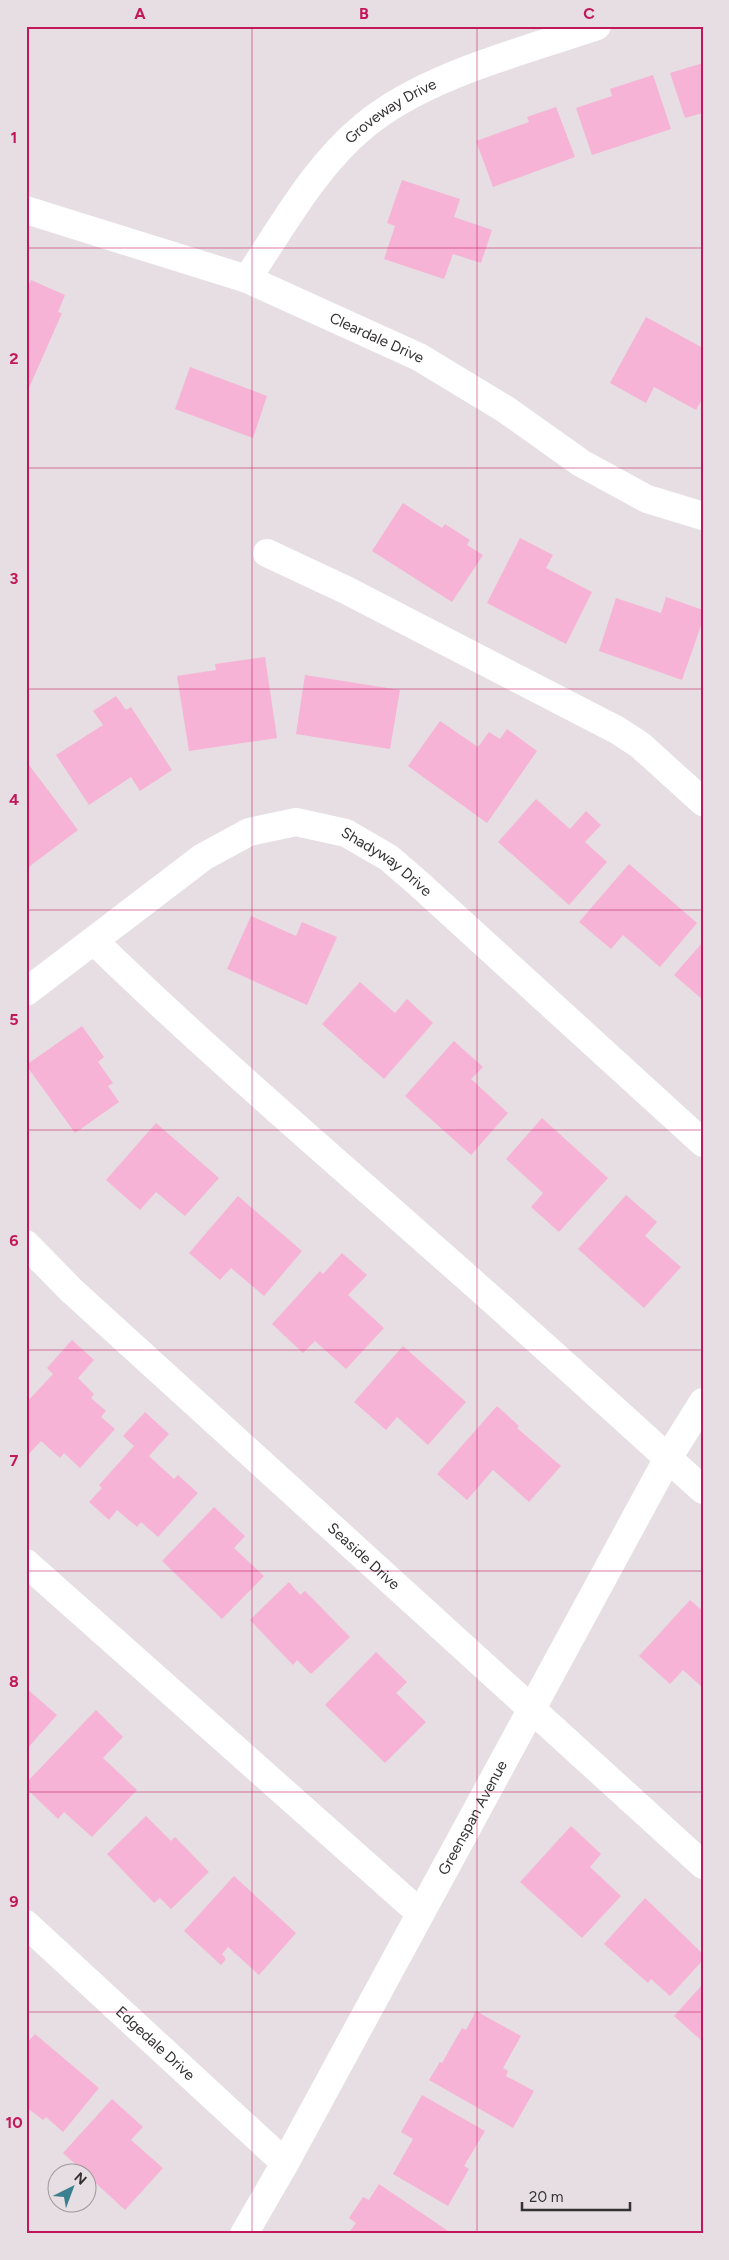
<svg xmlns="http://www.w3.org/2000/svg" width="729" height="2260" viewBox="0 0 729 2260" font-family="Figtree,sans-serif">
  <rect width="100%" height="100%" fill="#e6dee2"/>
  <path fill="#f6b3d6" d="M703,63V113L685,118L670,73Z
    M653,75L671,129L592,155L576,108L612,96L610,89Z
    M556,107L575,157L493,187L476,141L529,122L527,117Z
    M402,180L460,199L454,217L492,230L481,263L453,254L444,279L384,259L395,226L387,223Z
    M31,280L65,295L58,312L62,313L29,388L26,387V292Z
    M646,317L703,348V398L696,410L654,387L646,403L610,383Z
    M190,367L267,396L253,438L175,409Z
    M403,503L442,528L445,524L470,540L467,545L483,555L452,602L372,551Z
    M520,538L553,555L546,568L592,592L566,644L487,603Z
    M666,597L703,610V620L682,680L599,651L616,598L661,613Z
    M265,657L277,738L189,751L177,676L216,670L215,664Z
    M305,675L400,690L390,749L296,734Z
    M116,696L126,710L131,707L172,770L140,791L131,777L89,805L56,755L103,725L93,711Z
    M440,721L478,747L489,732L500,739L507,729L537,751L487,823L408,766Z
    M26,761L78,830L26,869Z
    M536,799L570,829L586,811L601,825L585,842L607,862L569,905L498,842Z
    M629,864L697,923L660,967L623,935L611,949L579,922Z
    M251,916L296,936L302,922L337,937L307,1005L227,969Z
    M703,942V1000L674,975Z
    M360,982L395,1013L407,999L433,1023L384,1079L322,1024Z
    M82,1026L104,1057L98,1062L113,1083L108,1086L119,1102L75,1133L26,1065Z
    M454,1041L483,1067L471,1079L508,1113L471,1155L405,1096Z
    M542,1118L608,1178L559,1232L531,1207L543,1193L506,1159Z
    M156,1123L219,1178L185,1216L156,1192L140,1210L106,1180Z
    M626,1195L657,1222L645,1236L681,1267L644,1308L578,1249Z
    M238,1196L302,1251L264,1296L231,1268L220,1280L189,1253Z
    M342,1253L367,1275L348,1295L384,1328L346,1369L315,1341L303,1353L272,1324L320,1271L323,1274Z
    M72,1340L94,1360L78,1378L94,1394L91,1398L106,1411L101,1417L115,1429L80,1468L64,1453L60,1458L41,1441L28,1455L26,1453V1403L53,1374L47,1368Z
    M403,1346L466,1402L428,1445L397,1417L386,1430L354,1402Z
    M497,1406L519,1426L517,1428L561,1466L529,1502L493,1470L467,1500L437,1474Z
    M145,1412L169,1434L149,1456L174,1479L178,1475L198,1493L158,1537L141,1522L137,1527L117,1510L109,1520L89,1502L102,1488L99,1485L134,1446L123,1436Z
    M214,1507L245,1536L234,1548L264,1576L222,1619L162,1561Z
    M289,1582L300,1595L305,1591L350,1637L311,1674L297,1660L293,1665L250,1620Z
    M690,1600L703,1611V1688L683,1670L670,1684L639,1656Z
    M376,1652L407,1682L396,1693L426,1722L385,1763L325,1705Z
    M26,1688L57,1715L26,1750Z
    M96,1710L123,1737L103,1758L137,1790L92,1837L64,1812L58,1819L26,1788V1783Z
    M146,1816L171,1841L175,1837L209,1872L171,1909L160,1898L154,1903L107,1854Z
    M571,1826L601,1854L590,1867L621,1896L582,1938L520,1882Z
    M234,1876L296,1933L259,1975L228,1947L222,1954L226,1959L221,1965L184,1931Z
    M645,1898L703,1954V1960L670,1996L651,1979L648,1983L604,1944Z
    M703,1984V2042L674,2016Z
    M476,2011L521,2036L503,2068L508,2071L506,2076L534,2091L513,2128L429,2080L440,2062L442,2063L462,2028L466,2030Z
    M35,2034L99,2088L63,2132L46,2117L43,2120L26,2107V2044Z
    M422,2095L485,2131L464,2166L469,2169L448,2206L393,2174L413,2139L401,2132Z
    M112,2099L143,2127L131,2140L163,2168L125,2210L88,2176V2172H84L63,2153Z
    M379,2184L448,2231L446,2234H348L356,2223L349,2218L363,2197L369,2200Z"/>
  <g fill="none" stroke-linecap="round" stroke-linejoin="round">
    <g stroke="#fff" stroke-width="28">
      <path id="s1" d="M26,210L247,279L419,357L505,409L581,463L647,499L703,516"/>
      <path id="s2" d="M247,279C282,227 315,166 364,126C425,75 522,52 597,26"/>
      <path d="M267,553L346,590L617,730L640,745L703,802"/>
      <path d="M94,941C204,1048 321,1148 436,1250C526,1329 614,1409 703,1490"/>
      <path id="s3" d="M26,992L203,857L249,832L296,822L346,833L389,858L419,884L703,1143"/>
      <path id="s4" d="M26,1244L71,1290L703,1865"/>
      <path d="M26,1563L420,1913"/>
      <path id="s5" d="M26,1924L285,2163"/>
      <path id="s6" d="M244,2234L285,2163L668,1458L703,1402"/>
    </g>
  </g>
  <path fill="none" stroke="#c2185b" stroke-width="1" stroke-opacity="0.55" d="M252,26V2234M477,26V2234M26,248H703M26,468H703M26,689H703M26,910H703M26,1130H703M26,1350H703M26,1571H703M26,1792H703M26,2012H703"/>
  <g text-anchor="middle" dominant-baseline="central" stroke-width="5" stroke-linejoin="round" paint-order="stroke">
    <g font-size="15" fill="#343133" stroke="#e6dee2">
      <text stroke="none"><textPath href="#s2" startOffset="224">Groveway Drive</textPath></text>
      <text stroke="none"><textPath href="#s1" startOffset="374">Cleardale Drive</textPath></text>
      <text stroke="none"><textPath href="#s3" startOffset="424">Shadyway Drive</textPath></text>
      <text stroke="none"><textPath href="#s4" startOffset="460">Seaside Drive</textPath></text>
      <text stroke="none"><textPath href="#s6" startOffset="475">Greenspan Avenue</textPath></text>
      <text stroke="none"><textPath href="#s5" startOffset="176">Edgedale Drive</textPath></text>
    </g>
  </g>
  <rect width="729" height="2260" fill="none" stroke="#e6dee2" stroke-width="55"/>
  <g transform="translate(72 2188) rotate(42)"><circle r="24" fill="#e6dee2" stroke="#9f999c"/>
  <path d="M0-4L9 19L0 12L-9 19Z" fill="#3b808e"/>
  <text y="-8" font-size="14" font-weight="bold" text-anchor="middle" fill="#343133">N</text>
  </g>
  <path d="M522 2202v8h108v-8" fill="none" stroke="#343133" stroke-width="2.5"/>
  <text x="529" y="2202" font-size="15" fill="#343133" stroke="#e6dee2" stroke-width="4" paint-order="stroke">20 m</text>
  <rect x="28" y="28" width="674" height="2204" fill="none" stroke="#c2185b" stroke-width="2"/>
  <g font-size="16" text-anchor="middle" font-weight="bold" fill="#c2185b">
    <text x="140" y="19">A</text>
    <text x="364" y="19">B</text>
    <text x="589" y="19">C</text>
    <text x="14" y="143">1</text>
    <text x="14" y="364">2</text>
    <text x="14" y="584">3</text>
    <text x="14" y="805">4</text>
    <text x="14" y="1025">5</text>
    <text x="14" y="1246">6</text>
    <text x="14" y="1466">7</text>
    <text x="14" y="1687">8</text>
    <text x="14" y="1907">9</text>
    <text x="14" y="2128">10</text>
  </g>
</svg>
